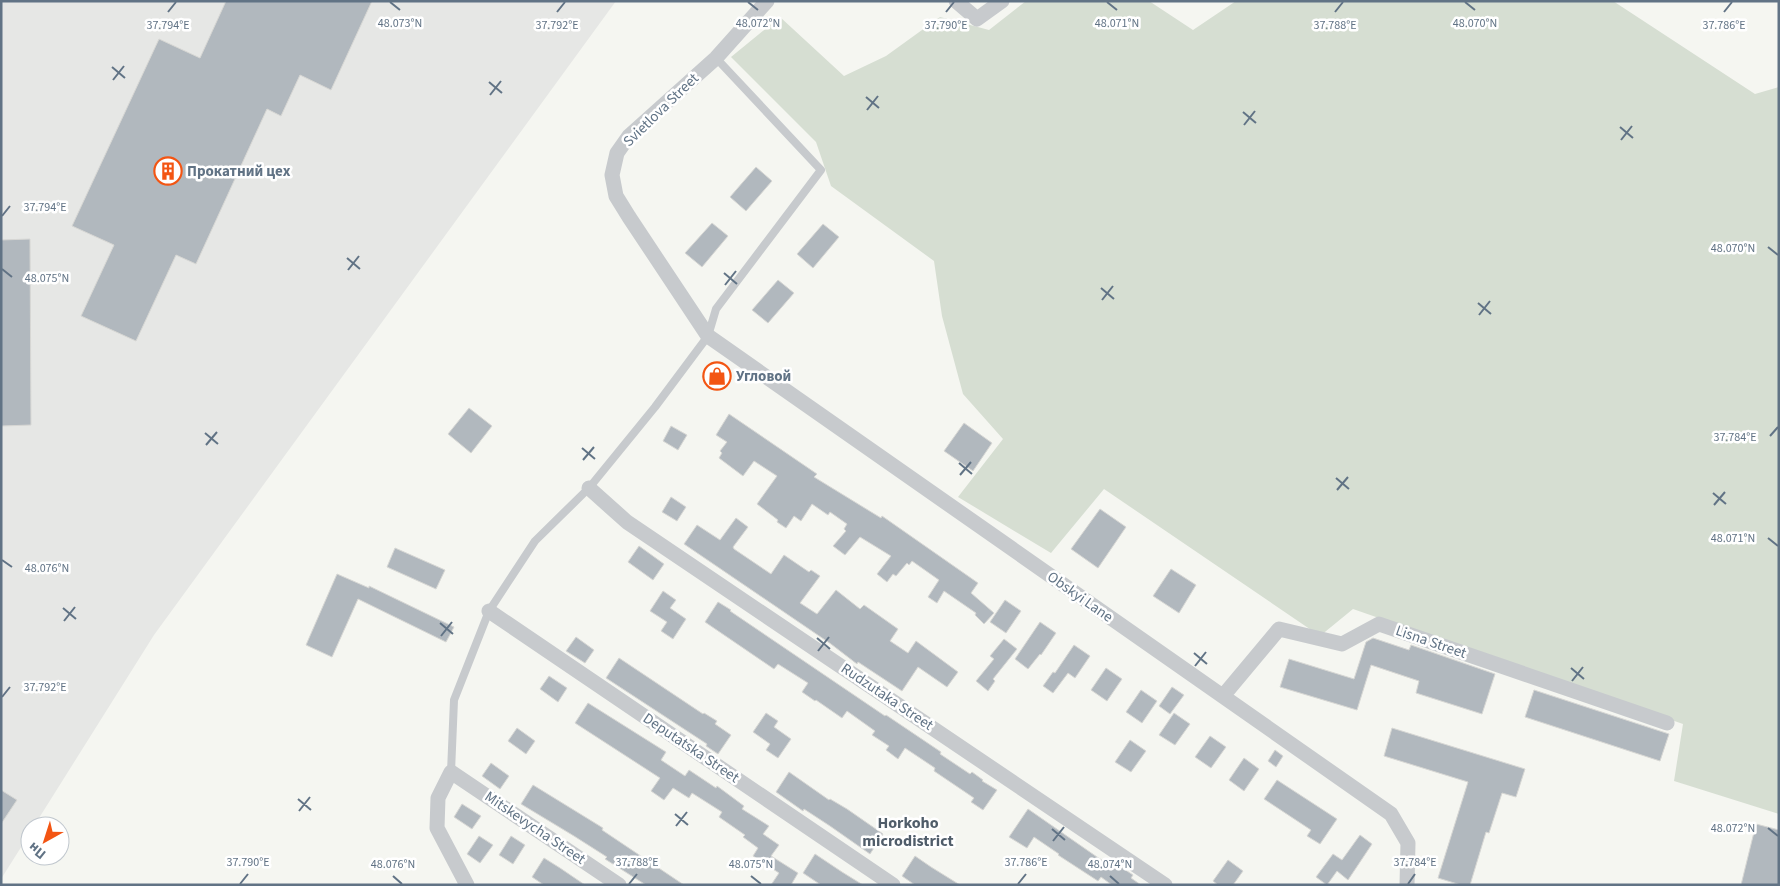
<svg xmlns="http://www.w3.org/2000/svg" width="1780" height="886" viewBox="0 0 1780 886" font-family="'Source Sans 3',sans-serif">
  <rect width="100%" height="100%" fill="#f5f6f1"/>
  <path fill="#e6e7e5" d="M1,1H616L154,635L34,826H30V833L1,879Z"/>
  <path fill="#d6ded2" d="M1026,1H1149L1193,30L1236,1H1613L1755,94L1779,87V814L1674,781L1683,724L1353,609L1320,636L1104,489L1051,553L958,497L1003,439L963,394L942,316L934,261L831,186L816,142L731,57L780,17L844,76L886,56L940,17L989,30Z"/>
  <path fill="#b1b8be" stroke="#d7d7d4" d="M226,1H372L331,90L300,75L281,116L267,109L196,264L176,255L136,341L81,316L114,245L72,226L159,39L200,58Z
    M756,167L772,181L746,211L730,197Z
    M712,223L728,236L702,267L685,253Z
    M823,224L839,237L813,268L797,254Z
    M30,239L31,425L1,426V240Z
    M778,280L794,293L768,323L752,310Z
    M714,362L729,374L718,389L702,377Z
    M469,408L492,426L471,453L448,434Z
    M729,414L817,474L814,477L881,518L882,516L978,583L971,593L994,613L984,624L975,615L976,613L944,591L937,603L928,597L939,580L912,561L909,565L907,563L896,576L893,574L887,582L877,574L891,556L860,537L845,555L833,546L846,531L844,529L847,524L830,512L828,515L812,504L801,521L794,516L786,528L777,522L778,520L757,504L777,476L754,461L743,476L719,458L722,453L720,451L727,442L716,435Z
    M964,423L992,443L973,471L944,451Z
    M671,426L687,435L678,450L663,441Z
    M671,497L686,507L677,521L662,512Z
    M1100,509L1126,527L1098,568L1071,549Z
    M736,518L748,527L733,547L734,549L771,574L784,555L809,572L811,570L820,576L800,603L817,614L836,590L860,609L864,605L898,629L890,641L908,653L916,641L958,672L947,687L918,667L902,691L858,662L857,664L831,644L684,544L697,525L720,540Z
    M639,546L664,564L653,580L628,562Z
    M395,548L445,570L436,589L387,567Z
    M1171,569L1196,585L1179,613L1153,596Z
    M337,574L369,588V586L454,627L446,642L358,599L332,657L306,645Z
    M663,591L676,600L670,608L686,619L673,639L661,631L667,622L650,611Z
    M1005,600L1021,611L1006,633L990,622Z
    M718,602L731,610L730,611L885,716L886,715L941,752L940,754L970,774L972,772L983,780L982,781L997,790L983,810L971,802L974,798L934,771L935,768L905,748L898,759L886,750L889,746L872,735L875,731L847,711L842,718L816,700L815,701L802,692L808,683L778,664L774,669L705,622Z
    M1040,622L1056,633L1041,655L1040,654L1028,669L1015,659Z
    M576,637L594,650L585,663L566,651Z
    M1373,638L1409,650L1411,645L1495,674L1482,714L1416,693L1419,681L1371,665L1357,710L1280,687L1289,659L1354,679L1366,642Z
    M1004,639L1017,649L993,679L995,681L988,691L976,681L994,659L990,656Z
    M1074,645L1090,656L1075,678L1068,673L1053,693L1043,686L1053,672L1055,673Z
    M619,658L703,714L704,713L717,721L715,724L731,735L718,754L706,746L707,744L606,678Z
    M1106,668L1122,679L1107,701L1091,690Z
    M549,676L567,688L558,702L540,689Z
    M1172,687L1184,695L1170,714L1159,706Z
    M1141,690L1157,701L1142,723L1126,712Z
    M1534,690L1669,734L1660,761L1525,717Z
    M588,703L666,752L661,760L685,776L689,770L716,788L717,786L744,806L742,809L769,826L763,834L779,845L771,856L798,873L791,885H771L779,873L753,856L758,848L743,837L745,835L719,817L722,812L692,793L689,798L673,788L664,800L651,791L660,778L575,723Z
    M766,713L778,721L774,727L791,739L778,758L766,750L770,744L753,732Z
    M1174,713L1190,724L1175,745L1159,735Z
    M517,728L535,741L526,754L508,741Z
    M1392,728L1525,769L1516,797L1502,793L1489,833L1486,832L1470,885H1461L1438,878L1468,782L1384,756Z
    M1210,736L1226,747L1211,768L1195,757Z
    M1130,740L1146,751L1131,772L1115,762Z
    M1275,750L1283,756L1276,767L1268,761Z
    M1244,758L1259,769L1244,791L1229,780Z
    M491,763L509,776L500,789L482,776Z
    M789,772L829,800L830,799L847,809L883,834L870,854L830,826L804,809L803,811L776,792Z
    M1277,780L1337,819L1320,844L1307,836L1311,830L1264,799Z
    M533,785L603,828L602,830L684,885H646L605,859L607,857L574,836L521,804Z
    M1,790L17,800L1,824Z
    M462,804L481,816L472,829L454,817Z
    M1028,809L1097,857L1116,869L1118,865L1133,875L1131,878L1141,885H1112L1101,877L1098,881L1058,855L1059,854L1034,837L1027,848L1009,837Z
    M1756,824L1779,830V885H1741Z
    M1360,835L1372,844L1348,880L1337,871L1327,885L1316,877L1333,854L1342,860Z
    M479,836L493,845L480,863L467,854Z
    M511,836L525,845L513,864L499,855Z
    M815,854L842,872L863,885H821L803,873Z
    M915,856L931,867L960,885H915L902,876Z
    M544,858L560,868L585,885H544L532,877Z
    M1228,860L1243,871L1233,885H1218L1213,881Z"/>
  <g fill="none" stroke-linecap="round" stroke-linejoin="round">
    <path stroke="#c7cacd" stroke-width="8" d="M451,772L454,700L489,611L535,541L589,488L655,407L708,336L716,309L821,170L716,58"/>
    <path stroke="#c7cacd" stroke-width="15" d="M767,1L716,58L629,136L617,153L612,175L616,196L629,217L708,336L1391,814L1408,843L1407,885
      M956,1L977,19L1002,1
      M589,488L627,522L1165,885
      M489,611L893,885
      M1223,696L1279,629L1342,644L1379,624L1667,723
      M467,885L437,828L438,798L451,772L619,885"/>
  </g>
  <path fill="none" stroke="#617385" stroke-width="2" d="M390,2L400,10M748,2L758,10M1107,2L1117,10M1465,2L1475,10M168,12L176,2M557,12L565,2M946,12L954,2M1335,12L1343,2M1724,12L1732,2M112,67L125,78M113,80L124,66M489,82L502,93M490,95L501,81M866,97L879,108M867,110L878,96M1243,112L1256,123M1244,125L1255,111M1620,127L1633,138M1621,140L1632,126M2,216L10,206M1768,247L1778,255M347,258L360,269M2,269L12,277M348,270L359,256M724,273L737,284M725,285L736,271M1101,288L1114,299M1102,300L1113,286M1478,303L1491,314M1479,315L1490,301M205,433L218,444M1770,436L1778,427M206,445L217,432M582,448L595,459M583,460L594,447M959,463L972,474M960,475L971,462M1336,478L1349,489M1337,490L1348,477M1713,493L1726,504M1714,505L1725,492M1768,538L1778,546M2,560L12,567M63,608L76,619M64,621L75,607M440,623L453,634M441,636L452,622M817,638L830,649M818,651L829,637M1194,653L1207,664M1195,666L1206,652M1571,668L1584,679M1572,681L1583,667M2,697L10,687M298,799L311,810M299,811L310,797M675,814L688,825M676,826L687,812M1768,828L1778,836M1052,829L1065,840M1053,841L1064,827M393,876L402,884M751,876L761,884M1110,876L1119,884M240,884L248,874M629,884L637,874M1018,884L1026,874M1408,884L1415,874"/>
  <defs>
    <g id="building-ring" transform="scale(1.4375)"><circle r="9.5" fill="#fff" stroke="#f35513" stroke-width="1.5"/><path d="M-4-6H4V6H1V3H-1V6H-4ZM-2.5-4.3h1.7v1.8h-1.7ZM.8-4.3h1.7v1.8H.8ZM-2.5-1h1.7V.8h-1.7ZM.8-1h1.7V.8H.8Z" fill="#f35513"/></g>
    <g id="shop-ring" transform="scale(1.4375)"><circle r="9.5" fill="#fff" stroke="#f35513" stroke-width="1.5"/><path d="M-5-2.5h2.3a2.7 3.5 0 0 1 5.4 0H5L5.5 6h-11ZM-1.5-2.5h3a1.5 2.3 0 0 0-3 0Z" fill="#f35513"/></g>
  </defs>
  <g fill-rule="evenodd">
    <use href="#building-ring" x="168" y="171"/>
    <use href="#shop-ring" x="717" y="376"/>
  </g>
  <g text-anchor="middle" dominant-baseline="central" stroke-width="5" stroke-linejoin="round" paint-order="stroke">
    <g font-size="15" fill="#617385" stroke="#fff">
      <text transform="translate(661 110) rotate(-44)">Svietlova Street</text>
      <text transform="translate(1080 597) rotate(35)">Obskyi Lane</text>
      <text transform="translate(1431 642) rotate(19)">Lisna Street</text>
      <text transform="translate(887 697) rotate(34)">Rudzutaka Street</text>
      <text transform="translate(691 748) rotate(34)">Deputatska Street</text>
      <text transform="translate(535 828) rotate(34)">Mitskevycha Street</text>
    </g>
    <g font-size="15" font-weight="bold" fill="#617385" stroke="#fff" text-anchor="start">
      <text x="187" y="171">Прокатний цех</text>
      <text x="736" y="376">Угловой</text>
    </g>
    <g font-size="16" font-weight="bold" fill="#505d6a" stroke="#fff">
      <text x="908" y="823">Horkoho<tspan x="908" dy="18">microdistrict</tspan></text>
    </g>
  </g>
  <g font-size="12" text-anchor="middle" fill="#617385" stroke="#fff" stroke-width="5" stroke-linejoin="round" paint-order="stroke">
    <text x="400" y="27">48.073°N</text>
    <text x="758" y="27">48.072°N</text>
    <text x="1117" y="27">48.071°N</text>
    <text x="1475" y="27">48.070°N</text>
    <text x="168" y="29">37.794°E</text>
    <text x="557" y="29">37.792°E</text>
    <text x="946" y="29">37.790°E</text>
    <text x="1335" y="29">37.788°E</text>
    <text x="1724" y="29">37.786°E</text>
    <text x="45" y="211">37.794°E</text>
    <text x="1733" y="252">48.070°N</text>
    <text x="47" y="282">48.075°N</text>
    <text x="1735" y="441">37.784°E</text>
    <text x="1733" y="542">48.071°N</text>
    <text x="47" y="572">48.076°N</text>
    <text x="45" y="691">37.792°E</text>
    <text x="1733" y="832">48.072°N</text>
    <text x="248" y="866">37.790°E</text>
    <text x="637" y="866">37.788°E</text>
    <text x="1026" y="866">37.786°E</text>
    <text x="1415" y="866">37.784°E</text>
    <text x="393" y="868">48.076°N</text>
    <text x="751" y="868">48.075°N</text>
    <text x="1110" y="868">48.074°N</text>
  </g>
  <rect width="1780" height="886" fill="none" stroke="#617385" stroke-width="5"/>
  <g transform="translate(45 841) rotate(219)"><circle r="24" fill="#ffffff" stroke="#c0c7ce"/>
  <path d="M0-4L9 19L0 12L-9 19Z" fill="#f35513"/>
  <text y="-8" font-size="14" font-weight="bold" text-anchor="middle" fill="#617385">Пн</text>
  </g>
</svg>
